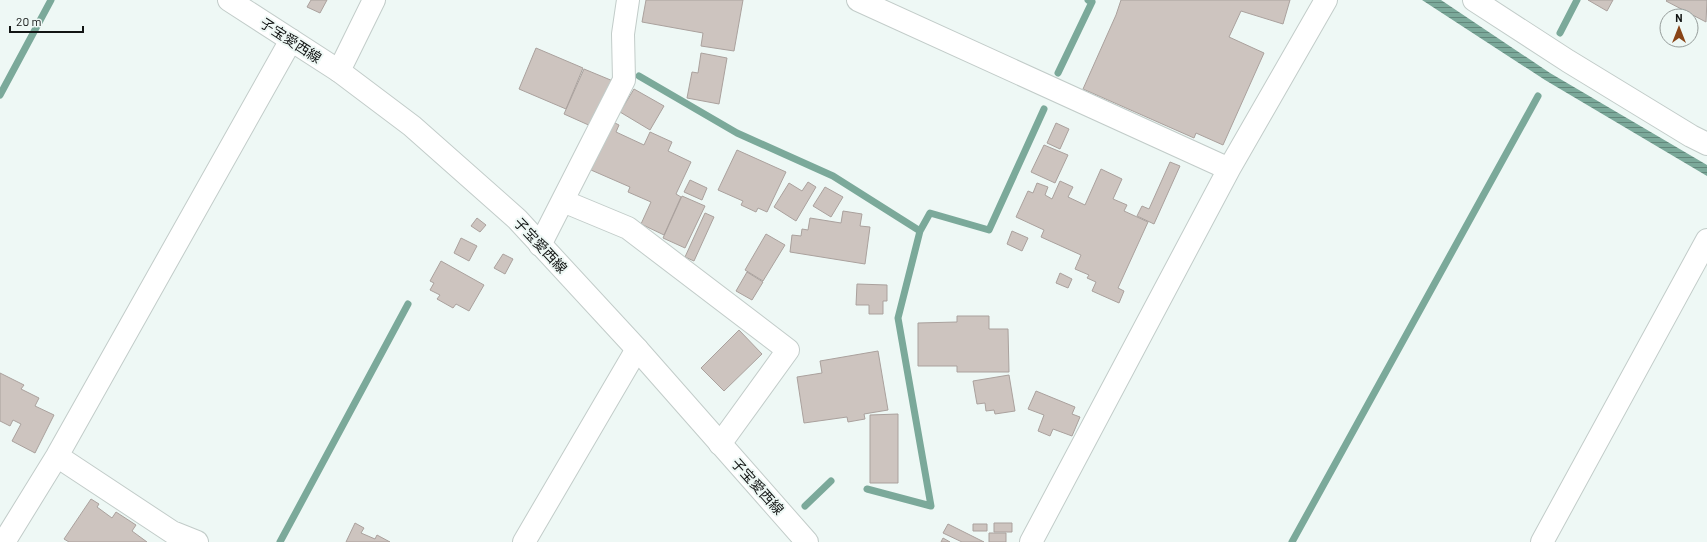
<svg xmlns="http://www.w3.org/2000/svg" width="1707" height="542" viewBox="0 0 1707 542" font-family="Barlow,'Noto Sans JP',sans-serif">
  <defs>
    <pattern id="water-rules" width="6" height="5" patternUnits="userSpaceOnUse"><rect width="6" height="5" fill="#7ba99a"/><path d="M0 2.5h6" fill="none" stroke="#63887c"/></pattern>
  </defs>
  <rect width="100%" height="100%" fill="#eef8f5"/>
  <path fill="url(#water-rules)" d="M1422,0H1441L1550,73L1707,165V176L1545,80Z"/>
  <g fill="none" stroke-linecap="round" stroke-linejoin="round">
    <path stroke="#7ba99a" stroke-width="7" d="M1560,33L1577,0
      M1058,73L1092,2L1088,0
      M639,76L737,133L833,176L920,231
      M0,95L51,0
      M867,489L931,506L898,318L920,231L930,213L989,230L1044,109
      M805,506L831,481
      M280,542L408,304
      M1292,542L1538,96"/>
  </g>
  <path fill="#cdc4bf" stroke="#aaa19d" d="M311,0H327L320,13L307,7Z
    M646,0H743L734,51L701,46L703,33L642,22Z
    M1121,0H1290L1283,24L1241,11L1229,37L1264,53L1223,145L1196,133L1194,138L1083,89L1116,15Z
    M1588,0H1613L1607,11Z
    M1707,0L1706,22L1666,1L1667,0Z
    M536,48L583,68L566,109L519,89Z
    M701,53L727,58L719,104L687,98L692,72L698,73Z
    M584,69L613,81L593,127L564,114Z
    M634,89L664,106L650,130L620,112Z
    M613,122L619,125L616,132L644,145L650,132L672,142L668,151L691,162L676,194L681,197L664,235L641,224L651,202L628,192L630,187L591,170Z
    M1056,123L1069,129L1060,149L1047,143Z
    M1044,145L1068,155L1055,183L1031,172Z
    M737,150L786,172L767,212L758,208L756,212L741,205L743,201L718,190Z
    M1170,162L1180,166L1154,224L1137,216L1142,206L1149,209Z
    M1101,169L1122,179L1113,199L1127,205L1124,211L1148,222L1118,288L1124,291L1119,303L1092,291L1096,282L1087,278L1089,275L1075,269L1081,255L1041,237L1044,230L1016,217L1028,191L1033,193L1037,183L1048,187L1045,195L1052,199L1060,181L1073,187L1068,197L1085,205Z
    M690,180L707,188L702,200L684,192Z
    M808,182L816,187L796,221L774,207L789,183L802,191Z
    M825,187L843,197L831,217L813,206Z
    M682,196L705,206L685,248L663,238Z
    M843,211L862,214L860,226L870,227L865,264L790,252L792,235L801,236L802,229L808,230L810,218L841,223Z
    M705,213L714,217L694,261L685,257Z
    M477,218L486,225L480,232L471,226Z
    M1012,231L1028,238L1022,251L1007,244Z
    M766,234L785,245L763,281L745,270Z
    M461,238L477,246L469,261L454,253Z
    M503,254L513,259L505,274L494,268Z
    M441,261L484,285L469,311L456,304L453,308L437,299L440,295L430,290L434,283L430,281Z
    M747,272L763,282L752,300L736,291Z
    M1060,273L1072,279L1068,288L1056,283Z
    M857,284L887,285V301H883V314H869V305H856Z
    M957,316H989V329H1008L1009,372H957V366H918V323L957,322Z
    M739,330L762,354L724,391L701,368Z
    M878,351L888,410L864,414L865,419L848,422L847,417L804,423L797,377L822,373L820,361Z
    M0,373L24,385L21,389L39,398L35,406L54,415L35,453L12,441L21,424L13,420L10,426L0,421Z
    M1009,375L1015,411L995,414L994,410L986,411L985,403L977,404L973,381Z
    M1036,391L1075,407L1072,414L1080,417L1072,436L1053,429L1050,436L1038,431L1044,415L1028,409Z
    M898,414V483H870V415Z
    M91,499L99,504L97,507L112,518L116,512L136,525L132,531L147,542H69L64,539Z
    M355,523L364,528L361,533L375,539L377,535L390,542H346Z
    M994,523H1012V532H994Z
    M948,524L984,542H962L943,533Z
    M973,524H987V531H973Z
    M989,533H1006V542H989Z
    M943,538L950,542H941Z"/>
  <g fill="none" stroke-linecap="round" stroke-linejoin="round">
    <g stroke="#c2ccc9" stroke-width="24">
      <path id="minor" d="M858,0L1229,169
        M339,71L374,0
        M563,201L628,228L788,350L720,444
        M540,245L624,80L623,34L628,0
        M57,456L172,532L197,542
        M4,542L57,456L291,40
        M524,542L637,349
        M1031,542L1229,169L1326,0
        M1542,542L1707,240"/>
    </g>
    <g stroke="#c2ccc9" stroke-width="24">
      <path id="tertiary" d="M1474,0L1568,61L1691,136L1707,144"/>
    </g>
    <g stroke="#c2ccc9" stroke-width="24">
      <path id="secondary" d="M229,0L339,71L412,126L517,219L637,349L807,542"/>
    </g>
    <use href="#minor" stroke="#fff" stroke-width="22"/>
    <use href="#tertiary" stroke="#fff" stroke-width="22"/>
    <use href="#secondary" stroke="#fff" stroke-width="22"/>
  </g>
  <g text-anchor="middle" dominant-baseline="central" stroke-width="4" stroke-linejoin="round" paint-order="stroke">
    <g font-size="14" fill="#121514" stroke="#eef8f5">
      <text transform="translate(291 40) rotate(33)">子宝愛西線</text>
      <text transform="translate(541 245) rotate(47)">子宝愛西線</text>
      <text transform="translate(758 486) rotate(48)">子宝愛西線</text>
    </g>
  </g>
  <g transform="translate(1679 28)"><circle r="19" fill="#eef8f5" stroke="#969d9b"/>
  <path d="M0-3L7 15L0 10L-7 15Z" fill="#884417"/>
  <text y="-6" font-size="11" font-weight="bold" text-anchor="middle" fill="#121514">N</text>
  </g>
  <path d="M10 26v6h73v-6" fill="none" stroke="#121514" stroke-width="2"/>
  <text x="16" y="26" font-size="12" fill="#121514" stroke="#eef8f5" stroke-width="3" paint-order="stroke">20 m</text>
</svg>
